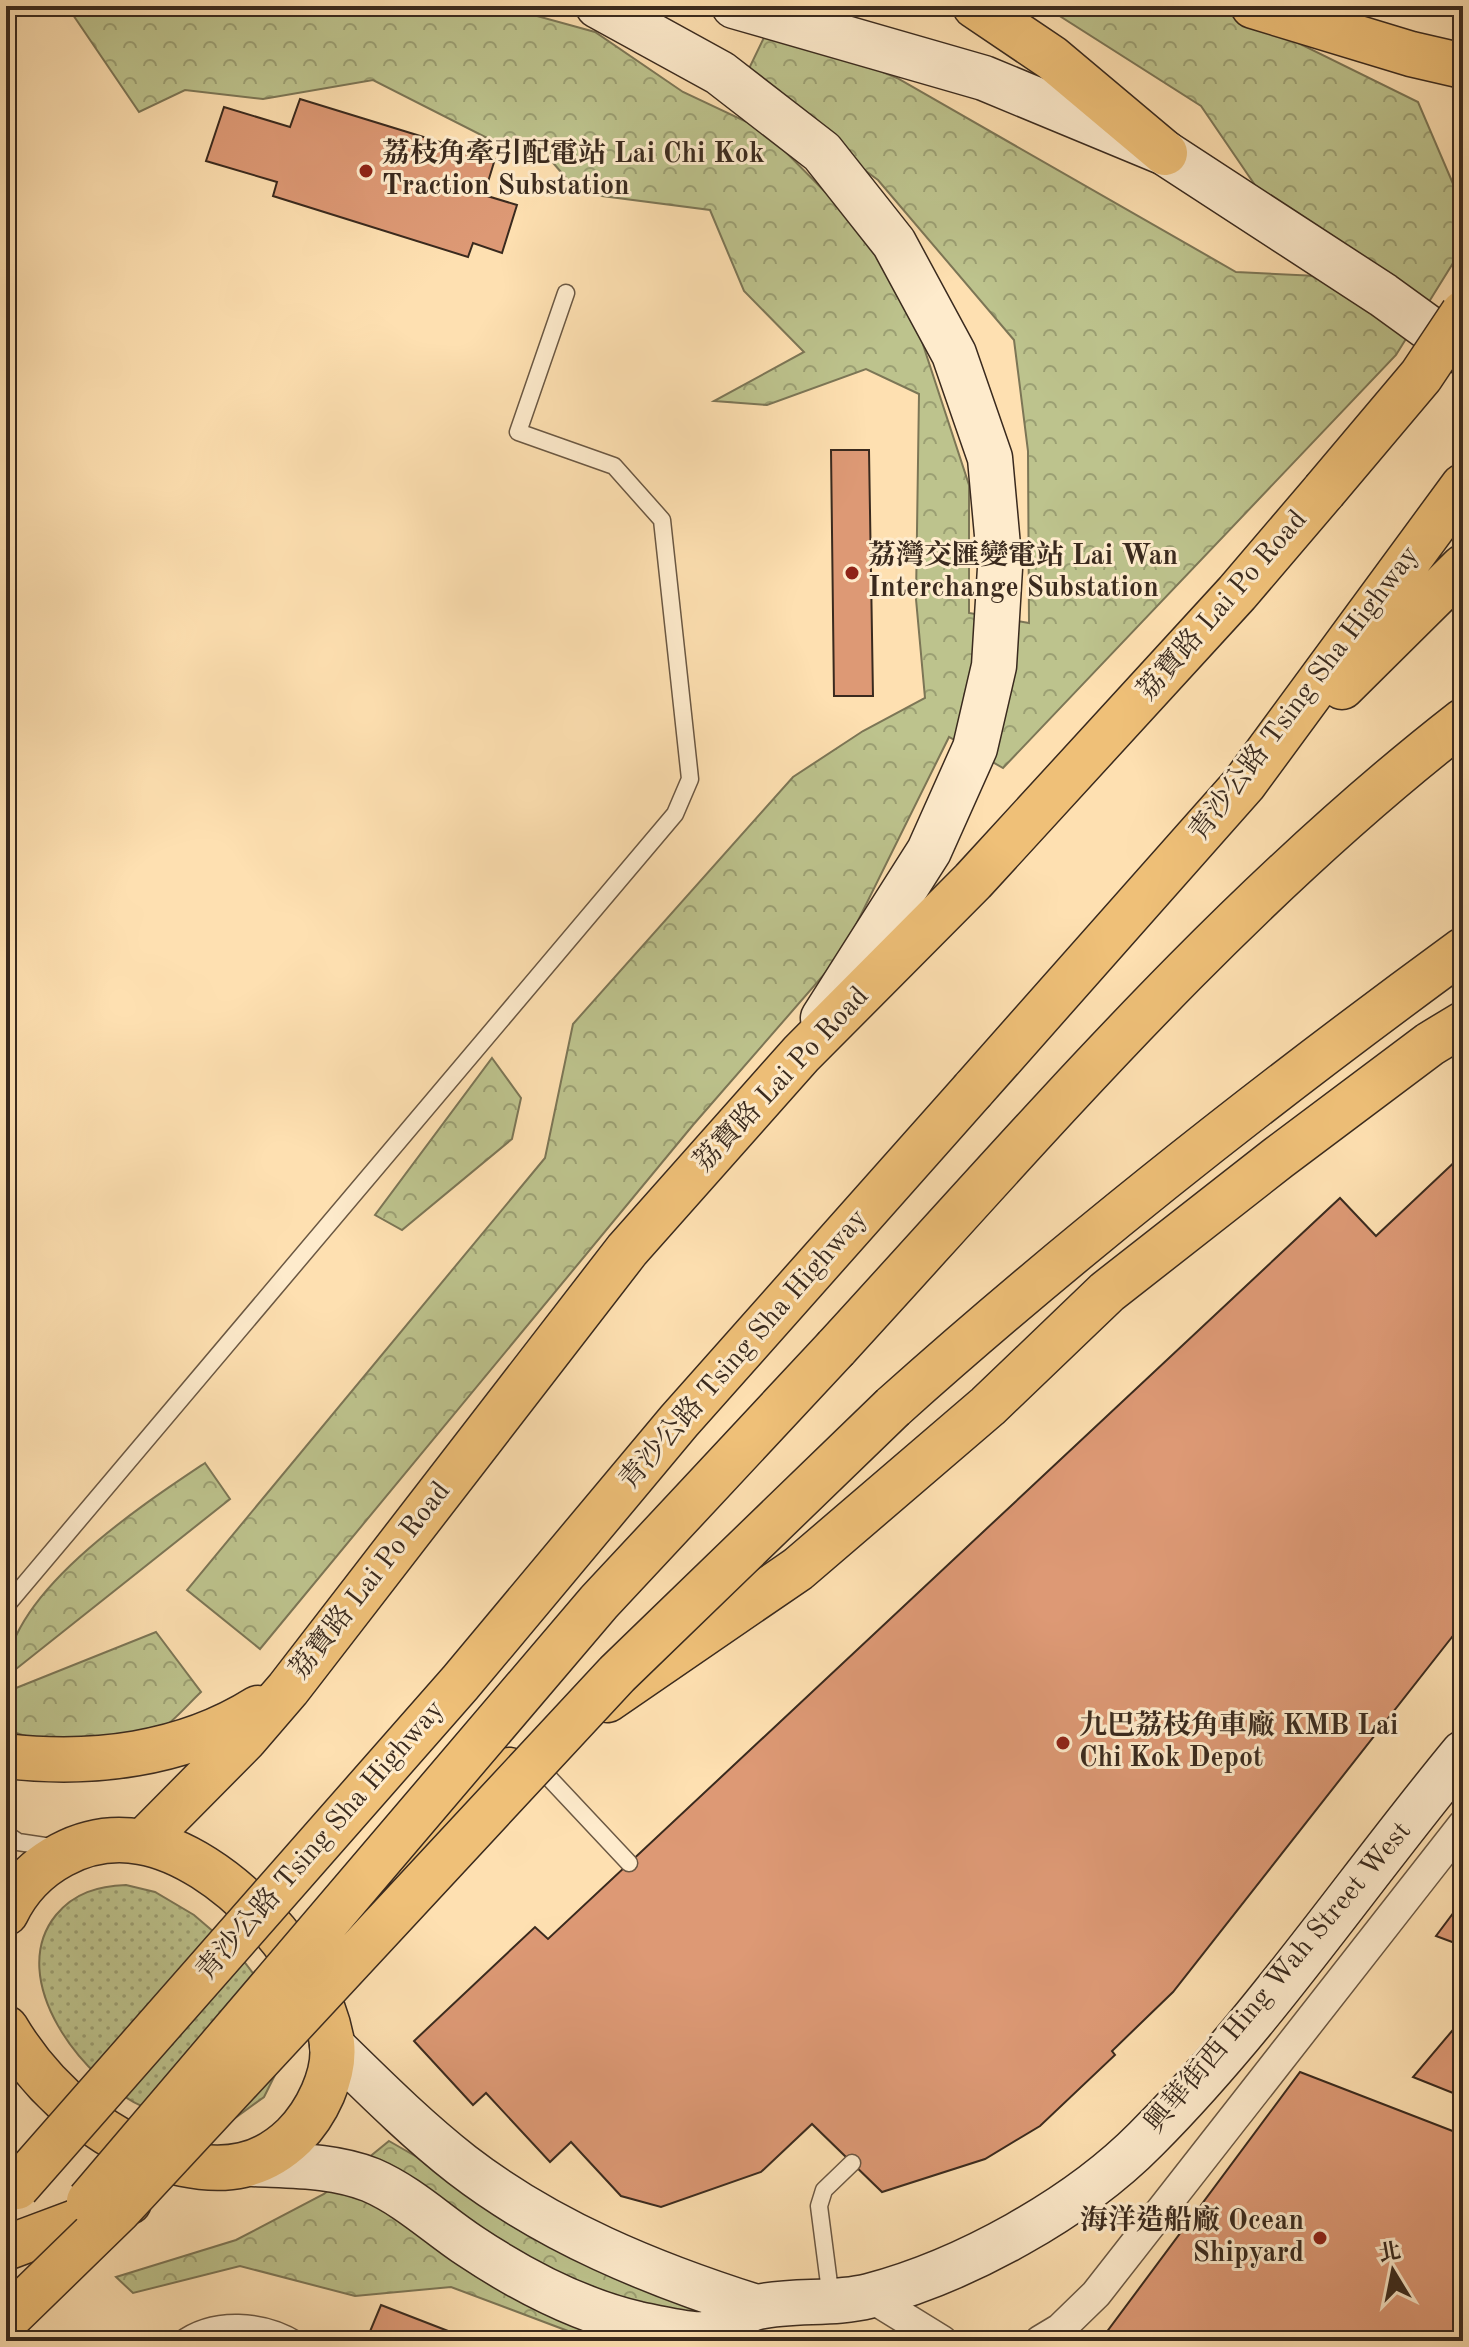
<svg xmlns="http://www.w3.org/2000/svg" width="1469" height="2347" viewBox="0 0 1469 2347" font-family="'Old Standard TT','Noto Serif TC',serif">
  <defs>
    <pattern id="grass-dots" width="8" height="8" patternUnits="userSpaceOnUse" patternTransform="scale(2)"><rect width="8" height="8" fill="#bdc38d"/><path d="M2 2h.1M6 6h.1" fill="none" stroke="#9b9f73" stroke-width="1.8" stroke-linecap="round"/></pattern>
    <pattern id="forest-crowns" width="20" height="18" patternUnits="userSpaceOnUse" patternTransform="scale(2)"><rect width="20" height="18" fill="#bdc38d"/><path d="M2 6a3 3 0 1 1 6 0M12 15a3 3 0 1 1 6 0" fill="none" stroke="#9b9f73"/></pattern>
  </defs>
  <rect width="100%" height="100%" fill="#fee0b1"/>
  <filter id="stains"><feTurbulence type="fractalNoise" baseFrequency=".0025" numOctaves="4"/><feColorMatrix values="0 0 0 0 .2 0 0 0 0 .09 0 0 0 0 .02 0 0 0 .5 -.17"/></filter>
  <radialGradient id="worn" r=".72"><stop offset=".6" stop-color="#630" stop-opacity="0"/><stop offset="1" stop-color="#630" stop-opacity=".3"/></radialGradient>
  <path fill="url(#grass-dots)" stroke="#7c7656" stroke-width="2" d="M126,1885L155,1892L194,1915L236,1951L265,1989L282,2061L264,2097L231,2121C205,2117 170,2118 146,2108C84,2083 4,1979 56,1915C74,1893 98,1886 126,1885Z"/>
  <path fill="url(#forest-crowns)" stroke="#7c7656" stroke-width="2" d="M67,6H501L595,32L683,92L764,130L850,217L909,302L969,485V613L1029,623L1028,451L1014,340L878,180L743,81L770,25L897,78L1236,272L1317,276L1201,106L1044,6H1223L1418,102L1463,207V247L1396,355L1003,768L949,737L841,955L693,1125L260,1649L187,1590L545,1158L573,1024L793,777L863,731L925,698L916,599L919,394L866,369L767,405L714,401L804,352L744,291L710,210L579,193L542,150L493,141L373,80L263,99L185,90L139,112Z
    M492,1058L521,1098L512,1139L402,1230L375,1215Z
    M205,1463L230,1499L6,1677C6,1594 142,1505 205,1463Z
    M156,1632L201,1692C187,1705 170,1726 153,1734C117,1751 42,1745 6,1729V1692Z
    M389,2141L466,2185L772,2341H596L589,2333L584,2337L451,2287L355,2296L240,2266L133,2293L116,2277L236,2240L324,2194Z"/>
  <path fill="#dd9975" stroke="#3a2a1e" stroke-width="2" d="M300,99L495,159L484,195L517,205L502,253L473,243L468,257L273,196L277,182L206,161L224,107L290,127Z
    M831,450H869L873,696H834Z
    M1463,1154V1623L1173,1992L1112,2051L1115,2055L1040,2126L985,2159L882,2192L812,2124L761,2172L661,2207L621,2196L571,2142L550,2162L486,2093L473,2105L414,2041L535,1927L548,1939L1340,1198L1376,1236Z
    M1463,1900V1946L1436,1936Z
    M1463,2018V2097L1413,2077Z
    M1300,2072L1463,2135V2341H1100Z
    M381,2305L474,2341H366Z"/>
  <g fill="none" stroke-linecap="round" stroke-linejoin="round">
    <g stroke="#6b5843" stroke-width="19">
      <path id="lane" d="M6,1606L675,814L690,779L662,520L614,466L518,432L566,293
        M537,1765L629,1863
        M6,1834L18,1842L58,1848
        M831,2299L819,2206L824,2190L852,2163
        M179,2341C213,2315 264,2319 299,2341"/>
    </g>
    <g stroke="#6b5843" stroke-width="33">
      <path id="street" d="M869,2296L942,2341
        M1040,2341L1060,2329L1096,2294L1463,1825"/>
    </g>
    <g stroke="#3a2a1e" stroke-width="47">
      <path id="secondary" d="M598,6L720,73L822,152L894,243L954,354L990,458L1000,568L994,666L975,748L929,851L823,1018
        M734,6L984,78L1165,153L1383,295L1463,353
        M332,2046C374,2087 416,2129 462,2165C549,2232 652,2274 756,2307
        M253,2164C293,2166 333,2165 371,2180C408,2196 437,2224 470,2246C521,2280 578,2310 638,2324C653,2327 691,2336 705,2334C723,2330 739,2311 758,2307C794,2299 833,2305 869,2296C964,2271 1077,2209 1146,2139C1263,2022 1357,1881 1463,1753"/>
    </g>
    <g stroke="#3a2a1e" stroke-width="47">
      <path id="primary" d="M607,1700L798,1569L988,1406L1107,1292L1278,1158L1430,1044L1463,1024
        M6,1756C92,1766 183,1755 258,1708
        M143,1842L245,1739L288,1689L627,1250L801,1054L973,881L1237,593L1324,491
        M403,1877L458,1812L509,1770
        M6,1913C30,1863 85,1832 141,1842C223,1856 320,1962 332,2043C336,2075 316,2114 294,2136C262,2167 227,2173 183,2164C110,2149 44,2092 6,2028
        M6,2248L129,2202"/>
    </g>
    <g stroke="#3a2a1e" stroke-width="47">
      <path id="highway" d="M975,6L1052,58L1165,153
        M1253,6L1411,54L1463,66
        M1342,687L1463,567
        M973,1090L1244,784L1463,486
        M836,1348C1036,1130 1228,904 1463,721
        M893,1407C1075,1244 1266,1094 1463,950"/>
    </g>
    <use href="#lane" stroke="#feebcc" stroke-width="16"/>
    <use href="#street" stroke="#feebcc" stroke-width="30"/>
    <use href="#secondary" stroke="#feebcc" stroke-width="44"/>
    <use href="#primary" stroke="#efc078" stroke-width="44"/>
    <use href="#highway" stroke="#efc078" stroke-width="44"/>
    <g stroke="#3a2a1e" stroke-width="47" stroke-linecap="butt">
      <path id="primary-bridge" d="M1324,491L1421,376L1463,313"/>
    </g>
    <g stroke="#3a2a1e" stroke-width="47" stroke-linecap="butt">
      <path id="highway-bridge" d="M17,2187L460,1683L679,1421L973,1090
        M89,2201L599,1602L836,1348
        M6,2320L118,2211L617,1674L893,1407"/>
    </g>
    <use href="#primary-bridge" stroke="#efc078" stroke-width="44"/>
    <use href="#highway-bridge" stroke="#efc078" stroke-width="44"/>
  </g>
  <g fill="#8f2418" stroke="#feebcc" stroke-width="3">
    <circle cx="366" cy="171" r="8"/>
    <circle cx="852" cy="573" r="8"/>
    <circle cx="1063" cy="1743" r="8"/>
    <circle cx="1320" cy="2238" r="8"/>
  </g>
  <g text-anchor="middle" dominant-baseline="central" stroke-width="6" stroke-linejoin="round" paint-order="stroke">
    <g font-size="28" font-weight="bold" fill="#3a2a1e" stroke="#feebcc" text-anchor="start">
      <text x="382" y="155">荔枝角牽引配電站 Lai Chi Kok<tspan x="382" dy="32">Traction Substation</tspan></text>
      <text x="868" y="557">荔灣交匯變電站 Lai Wan<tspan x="868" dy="32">Interchange Substation</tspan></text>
      <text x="1079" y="1727">九巴荔枝角車廠 KMB Lai<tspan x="1079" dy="32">Chi Kok Depot</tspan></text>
      <text x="1304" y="2222" text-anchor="end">海洋造船廠 Ocean<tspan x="1304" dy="32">Shipyard</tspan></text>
    </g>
    <g font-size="28" fill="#3a2a1e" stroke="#feebcc">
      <text transform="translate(1223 606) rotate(-49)">荔寶路 Lai Po Road</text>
      <text transform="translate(1305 694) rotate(-53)">青沙公路 Tsing Sha Highway</text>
      <text transform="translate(782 1080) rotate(-47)">荔寶路 Lai Po Road</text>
      <text transform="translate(744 1350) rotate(-49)">青沙公路 Tsing Sha Highway</text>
      <text transform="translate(371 1581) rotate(-52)">荔寶路 Lai Po Road</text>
      <text transform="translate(321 1841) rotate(-49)">青沙公路 Tsing Sha Highway</text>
      <text transform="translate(1279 1978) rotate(-50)">興華街西 Hing Wah Street West</text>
    </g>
  </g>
  <rect width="1469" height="2347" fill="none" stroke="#fee0b1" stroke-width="32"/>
  <rect x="8" y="8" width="1453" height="2331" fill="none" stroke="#3a2a1e" stroke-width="4"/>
  <rect x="16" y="16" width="1437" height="2315" fill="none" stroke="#3a2a1e" stroke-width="2"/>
  <g transform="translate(1393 2271) rotate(350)" stroke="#feebcc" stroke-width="6" paint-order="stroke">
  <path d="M0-6L14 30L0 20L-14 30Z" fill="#3a2a1e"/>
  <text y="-12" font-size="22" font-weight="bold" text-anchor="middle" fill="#3a2a1e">北</text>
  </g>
  <rect width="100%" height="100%" filter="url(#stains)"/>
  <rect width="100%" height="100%" fill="url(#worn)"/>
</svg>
